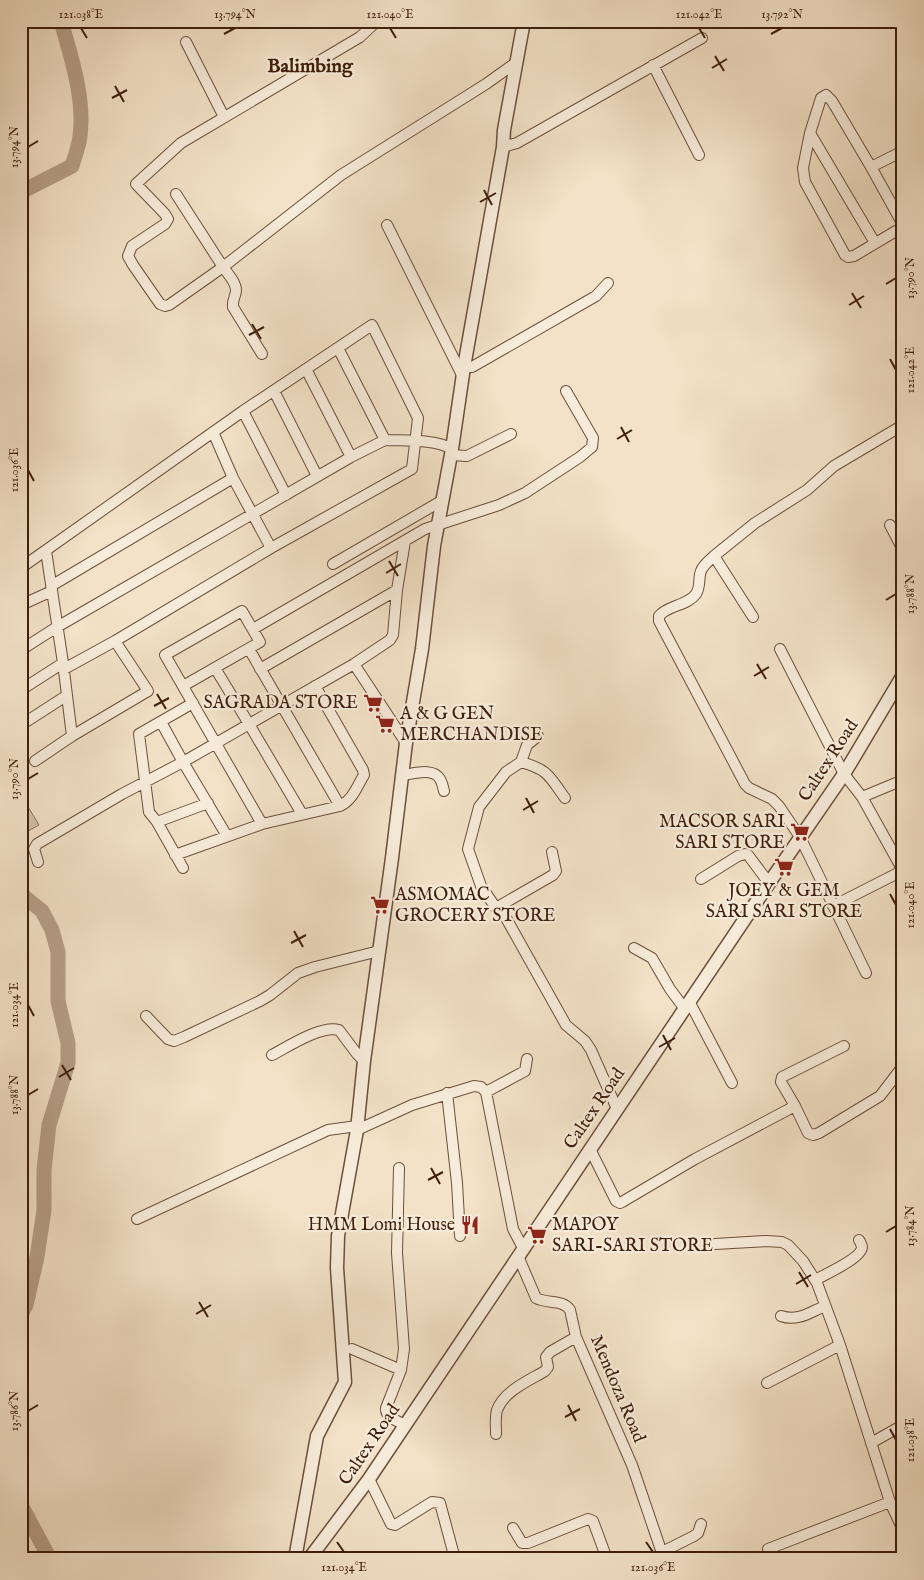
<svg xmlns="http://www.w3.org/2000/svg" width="924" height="1580" viewBox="0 0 924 1580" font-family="'IM FELL English',serif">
  <rect width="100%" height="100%" fill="#f3e2c7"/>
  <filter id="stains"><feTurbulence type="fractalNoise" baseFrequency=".004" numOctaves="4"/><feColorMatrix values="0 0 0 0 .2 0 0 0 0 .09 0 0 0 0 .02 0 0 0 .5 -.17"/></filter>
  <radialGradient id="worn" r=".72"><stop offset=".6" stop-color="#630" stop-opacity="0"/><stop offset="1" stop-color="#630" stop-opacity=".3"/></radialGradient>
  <path fill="#d4c1a7" stroke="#8a705a" d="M21,795L39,825L21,835Z"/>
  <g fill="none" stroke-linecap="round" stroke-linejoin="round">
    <path stroke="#b69f87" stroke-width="15" d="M21,192L72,166C75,156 79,146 80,136C85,98 71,57 61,21
      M21,894L42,911L52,930L58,952V1001L68,1043V1063L49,1125L44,1170V1210L37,1257L26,1305L21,1315
      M21,1505L50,1559"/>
    <g stroke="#6c4f3b" stroke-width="12">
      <path id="minor" d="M186,42L224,117
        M653,65L699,155
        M810,133L803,168L805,182L845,255L848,257L854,256L901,228V221L871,167L832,101L826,95L821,98L810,133L875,243
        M503,147L517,143L702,38
        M871,167L903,151
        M176,194L223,267L341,175L486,84L517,62
        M387,225L462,375
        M338,348L385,440
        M262,354L233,307C232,300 236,296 236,290C236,282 227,273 223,267L169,305L165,306L160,304L133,265L128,256L132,246L165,224L168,219L165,214L138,186L136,184L181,143L360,37L377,21
        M464,367H472L596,296L608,283
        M306,369L351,457
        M274,391L317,476
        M243,411L286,495
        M213,432L233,478L271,548
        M451,455L467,456L511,434
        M890,525L903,550
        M46,551L63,663L72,736
        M714,556C710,560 703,565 701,571C698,578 701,586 696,594C687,606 668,605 659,616V621L745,784L749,788L772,799L779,806L800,837L866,973
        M333,564L443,500
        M21,572L25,565L243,411L372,325L418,418L412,469L271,548L115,641L64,669
        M51,586L233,478
        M21,605L52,591
        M753,617L714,556L755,523L807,490L834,466L903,425
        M253,629L425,529L499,505L525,493L580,457L592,447L593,438L566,391
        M249,649L340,806
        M780,649L844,774L862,797L901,867L898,873L833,906
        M21,650L57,627L351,457L385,440C405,441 435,439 452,449
        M354,664L406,743
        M215,668L249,724L302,814
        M260,669L397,590
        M183,686L260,642L242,611L165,655L262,824
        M21,690L63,663
        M161,722L183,762L227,836
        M21,725L66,696
        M538,736L527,745L521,762L506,772L479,807L468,849L481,886L496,908L506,918L566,1025L585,1041L591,1050L617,1109
        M35,761L72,736L148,691L115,641
        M521,762C549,770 549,776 565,798
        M402,775C413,774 433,767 440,779C442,782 443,787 444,791
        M862,797L903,780
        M157,822L208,803
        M175,855L262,824L340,806C353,800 357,786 364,775L363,770L315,686
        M38,862L34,849L37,844L122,794L183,762L354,664L390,640L393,635L397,590L405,541
        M183,868L157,822L149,812L139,734L193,703
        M701,879L738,856L745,854L748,855L769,883
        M496,908L553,875L556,871L552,852
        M634,948L652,958L670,989L684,1008
        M689,1001L732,1083
        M146,1016L168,1039L174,1041L184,1037L260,1001L270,995L298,973L315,967L379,951
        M272,1055C289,1046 321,1025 339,1030L357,1054L364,1061
        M486,1092L525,1071L527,1059
        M447,1093L457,1183L460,1236
        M795,1106L781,1082L782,1077L844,1046
        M357,1130L412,1105L474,1086L481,1087L486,1092L513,1229L523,1248
        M590,1149L616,1201L620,1203L622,1202L695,1159L795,1106L808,1133L813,1135L819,1133L880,1096L903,1066
        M399,1168L397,1253L404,1349L401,1370L386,1408C385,1417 397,1421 405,1425
        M137,1219L328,1130L357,1126
        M715,1244L766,1241L782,1242L788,1245L803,1261L817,1283L840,1345L890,1502L903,1530
        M518,1256L536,1298C547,1304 563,1299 570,1310L576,1337L632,1465L664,1559
        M815,1280C824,1275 862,1258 862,1247C862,1246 860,1241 859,1240
        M781,1316C798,1322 810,1312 825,1306
        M352,1349L401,1370
        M767,1383L840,1345
        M496,1434C496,1426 495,1417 497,1410C504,1391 528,1381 545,1371L548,1367L546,1357L550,1352L576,1337
        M871,1443L903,1425
        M369,1479L391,1524L395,1525L432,1502L440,1503L455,1559
        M513,1528L522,1543H528L588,1519L593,1521L607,1559
        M768,1549L890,1502
        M662,1552L694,1536L698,1533L701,1524"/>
    </g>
    <g stroke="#6c4f3b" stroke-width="15">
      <path id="tertiary" d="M295,1559L317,1436L345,1382L337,1268L338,1236L357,1130L364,1061L392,858L406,743L422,649L434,546L452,449L464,367L503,147L504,130L524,21
        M309,1559L369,1479L769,883L844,774L903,675"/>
    </g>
    <use href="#minor" stroke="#f7ecdb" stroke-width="10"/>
    <use href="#tertiary" stroke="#f7ecdb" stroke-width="12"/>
  </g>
  <path fill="none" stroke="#3f1e0c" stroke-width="2" d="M81,28L87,38M390,28L396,38M699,28L705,38M224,34L235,28M771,34L782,28M715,56L724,71M712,68L727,59M115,86L124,102M112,98L127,90M28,147L38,141M484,190L492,205M480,202L496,193M886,284L896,278M852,293L861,308M849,305L864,296M252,324L261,339M249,335L264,327M890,359L896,370M621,427L629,442M617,439L632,430M28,470L34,481M389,561L398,576M386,573L401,564M886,600L896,594M757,664L766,679M754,676L769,667M157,694L166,709M154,706L169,698M28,779L38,773M526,798L534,813M523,810L538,801M890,894L896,905M294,931L303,947M291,943L306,935M28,1005L34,1016M663,1035L671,1050M659,1047L675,1038M62,1065L71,1080M59,1077L74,1068M28,1095L38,1089M431,1168L440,1184M428,1180L443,1172M886,1232L896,1226M799,1272L808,1287M796,1284L811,1275M199,1302L208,1317M196,1314L211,1305M568,1405L576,1421M28,1411L38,1405M565,1417L580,1409M890,1429L896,1440M337,1542L344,1552M646,1542L653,1552"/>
  <defs>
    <g id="supermarket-bare" transform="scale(1.5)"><path d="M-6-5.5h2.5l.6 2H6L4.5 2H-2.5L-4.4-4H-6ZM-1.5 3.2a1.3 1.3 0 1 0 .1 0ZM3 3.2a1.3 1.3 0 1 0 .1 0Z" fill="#8f2418" stroke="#f7ecdb" stroke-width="2.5" paint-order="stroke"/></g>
    <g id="restaurant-bare" transform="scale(1.5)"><path d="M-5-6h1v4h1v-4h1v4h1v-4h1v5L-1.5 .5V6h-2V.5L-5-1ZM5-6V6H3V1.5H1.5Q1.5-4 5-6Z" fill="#8f2418" stroke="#f7ecdb" stroke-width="2.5" paint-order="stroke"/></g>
  </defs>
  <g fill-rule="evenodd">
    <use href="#supermarket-bare" x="373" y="703"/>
    <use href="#supermarket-bare" x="385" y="724"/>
    <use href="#supermarket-bare" x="800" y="832"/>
    <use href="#supermarket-bare" x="784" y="867"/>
    <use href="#supermarket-bare" x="380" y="905"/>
    <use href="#restaurant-bare" x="470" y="1225"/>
    <use href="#supermarket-bare" x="537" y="1235"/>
  </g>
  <g text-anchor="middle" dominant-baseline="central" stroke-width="4.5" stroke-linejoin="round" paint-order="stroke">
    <g font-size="18" fill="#3f1e0c" stroke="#f7ecdb" text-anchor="end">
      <text x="358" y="703">SAGRADA STORE</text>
      <text x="400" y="714" text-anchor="start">A &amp; G GEN<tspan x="400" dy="21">MERCHANDISE</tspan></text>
      <text x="785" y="822">MACSOR SARI<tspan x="785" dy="21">SARI STORE</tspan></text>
      <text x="784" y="891" text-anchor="middle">JOEY &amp; GEM<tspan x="784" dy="21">SARI SARI STORE</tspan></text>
      <text x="395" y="895" text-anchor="start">ASMOMAC<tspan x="395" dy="21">GROCERY STORE</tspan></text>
      <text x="455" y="1225">HMM Lomi House</text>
      <text x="552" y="1225" text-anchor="start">MAPOY<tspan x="552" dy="21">SARI-SARI STORE</tspan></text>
    </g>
    <g font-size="18" fill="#3f1e0c" stroke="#f7ecdb">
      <text transform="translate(829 761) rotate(-57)">Caltex Road</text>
      <text transform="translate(595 1109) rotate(-56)">Caltex Road</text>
      <text transform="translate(617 1389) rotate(67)">Mendoza Road</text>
      <text transform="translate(370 1445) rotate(-56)">Caltex Road</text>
    </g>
    <g font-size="20" font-weight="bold" fill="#3f1e0c" stroke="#f7ecdb">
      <text x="310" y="66">Balimbing</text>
    </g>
  </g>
  <rect width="924" height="1580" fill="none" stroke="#f3e2c7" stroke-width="55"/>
  <rect x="28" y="28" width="868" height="1524" fill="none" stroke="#3f1e0c" stroke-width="2"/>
  <g font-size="12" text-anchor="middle" fill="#3f1e0c">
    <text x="81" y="18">121.038°E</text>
    <text x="235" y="18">13.794°N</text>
    <text x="390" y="18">121.040°E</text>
    <text x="699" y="18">121.042°E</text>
    <text x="782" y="18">13.792°N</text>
    <text transform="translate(14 147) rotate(-90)" y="4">13.794°N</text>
    <text transform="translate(910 278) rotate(-90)" y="4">13.790°N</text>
    <text transform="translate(910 370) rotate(-90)" y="4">121.042°E</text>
    <text transform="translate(14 470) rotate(-90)" y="4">121.036°E</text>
    <text transform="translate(910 594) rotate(-90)" y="4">13.788°N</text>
    <text transform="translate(14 779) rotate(-90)" y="4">13.790°N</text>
    <text transform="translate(910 905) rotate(-90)" y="4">121.040°E</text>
    <text transform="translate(14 1005) rotate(-90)" y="4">121.034°E</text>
    <text transform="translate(14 1095) rotate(-90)" y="4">13.788°N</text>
    <text transform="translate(910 1226) rotate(-90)" y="4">13.784°N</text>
    <text transform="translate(14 1411) rotate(-90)" y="4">13.786°N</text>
    <text transform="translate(910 1440) rotate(-90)" y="4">121.038°E</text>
    <text x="344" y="1571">121.034°E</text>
    <text x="653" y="1571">121.036°E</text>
  </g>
  <rect width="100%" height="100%" filter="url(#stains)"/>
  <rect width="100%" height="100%" fill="url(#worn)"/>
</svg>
